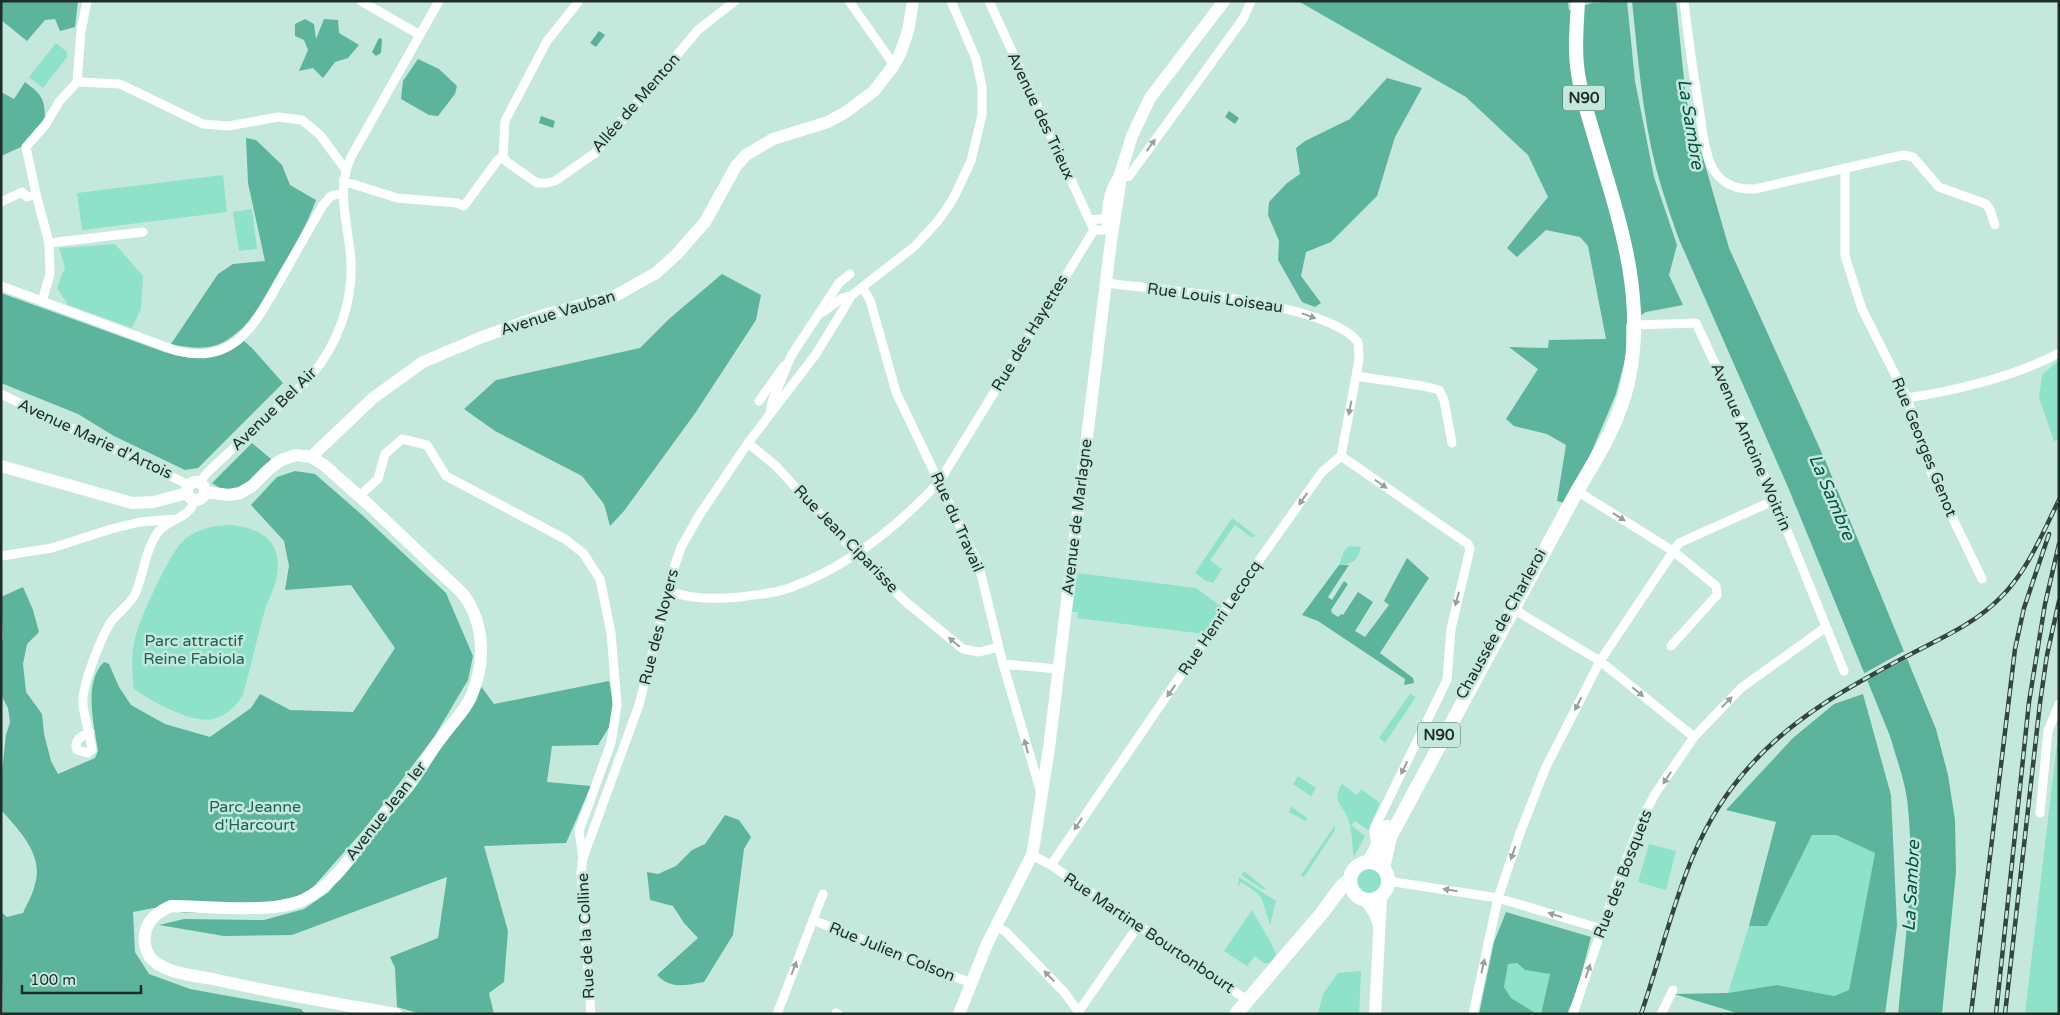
<svg xmlns="http://www.w3.org/2000/svg" width="2060" height="1015" viewBox="0 0 2060 1015" font-family="'Varela Round',sans-serif">
  <rect width="100%" height="100%" fill="#c4e8dc"/>
  <path fill="#8de2c9" d="M56,43L67,52V57L43,88L29,77Z
    M223,175L227,212L82,230L77,193Z
    M252,209L257,249L239,251L233,212Z
    M115,244L143,276L141,309L132,328L68,305L57,288L65,267L59,248Z
    M2059,360V440L2054,441L2039,398L2042,375Z
    M1232,518L1256,536L1251,537L1235,525L1210,560L1222,569L1213,583L1206,581L1195,573Z
    M232,525C265,529 284,544 276,580C273,592 267,602 264,613C257,640 250,668 243,695C236,706 226,716 213,719C191,724 152,701 134,689C132,672 131,656 135,639C138,622 172,548 185,539C200,528 214,525 232,525Z
    M1349,546L1361,547C1359,560 1351,565 1339,565L1344,551Z
    M1077,573L1196,588L1222,607L1204,634L1077,618L1078,612H1072Z
    M1410,694L1416,697L1385,743L1379,738Z
    M2059,726V1014H2025Z
    M1298,776L1316,788L1311,796L1293,784Z
    M1342,784L1357,795L1361,789L1380,803L1368,830L1355,821L1351,825L1365,836L1354,857C1352,845 1352,832 1349,821C1344,805 1330,803 1342,784Z
    M1291,807H1292L1308,819L1305,821L1289,812Z
    M1335,825V830L1304,877L1301,875Z
    M1812,835H1836L1875,853L1849,990L1834,996L1777,985L1728,993L1749,926H1767Z
    M1649,844L1676,851L1666,890L1638,882Z
    M1358 881a12 12 0 1 1 24 0a12 12 0 1 1-24 0Z
    M1244,871L1266,889H1262L1241,875Z
    M1239,877L1276,901L1270,925L1262,899L1256,892L1241,882L1238,887Z
    M1252,910L1271,943L1276,954C1269,967 1265,965 1255,956L1247,966L1224,951Z
    M1508,963H1517L1525,970L1550,974L1541,1014H1537L1511,998L1504,987Z
    M1361,971L1359,1014H1318L1323,994L1338,973Z"/>
  <path fill="#5cb49c" d="M1,1H78L75,27L60,31L55,19L45,20L27,41L1,20Z
    M1298,1H1568L1569,10L1592,3L1627,1L1635,81L1654,177L1677,245L1669,275L1683,305L1646,312L1626,324V356L1616,394L1583,472L1564,503L1557,501L1566,445L1547,434L1514,426L1506,419L1538,369L1509,347L1548,348L1549,340L1606,339L1588,246L1580,237L1546,230L1517,257L1507,248L1548,197L1528,155L1466,97Z
    M305,19L314,24L316,39L324,19L338,20L339,33L359,45L348,58L335,62L323,78L313,68L299,71L308,50L304,40L295,36V24Z
    M418,59L439,69L457,86L455,94L438,116L429,115L401,99L403,81Z
    M1387,78L1422,88L1395,137L1377,196L1331,242L1306,252L1301,276L1321,303L1315,307L1302,302L1278,260L1279,241L1268,215L1269,202L1287,183L1300,174L1296,148L1305,141L1350,119Z
    M25,82C41,94 45,98 45,119L21,147L1,156V92L14,99Z
    M246,138L256,140L282,165L290,185L316,200C306,227 292,250 277,275C263,299 252,325 227,340C210,351 189,348 171,344L218,274L233,264L265,261L248,183Z
    M722,274L761,295L756,320L696,412L624,511L610,526L604,504L582,476L495,431L464,409L496,380L640,348L669,319Z
    M1,293L164,352C196,361 216,361 244,341L253,349L283,383L198,468L185,470L114,436L78,414L1,383Z
    M252,443L271,459L242,489H221L212,483Z
    M295,471L315,474L361,514L446,593L473,656L468,680L434,737L367,826L308,893L232,913H185L154,908L133,912L135,952L149,974L190,989L301,1009L305,1014H3L1,912L7,917L23,913C27,904 33,894 35,884C44,855 19,830 1,810V780L6,735L10,722L8,708L1,695V640L3,639L1,597L23,587L33,610L39,632L27,644L23,664L26,692L42,714L44,734L51,761L58,774L95,758L98,751C94,725 83,682 104,662L109,664L119,687L131,705L165,724L210,737L251,708L260,694L290,710L353,712L395,648L351,585L285,590L289,566L284,541L251,505L277,477Z
    M1407,558L1429,578L1380,653L1413,678L1414,683L1404,685L1405,679L1318,621L1302,615L1339,565H1349L1328,597L1332,600L1344,581L1348,584L1331,610L1332,613L1338,617L1341,614L1343,615L1358,592L1373,602L1355,631L1365,637L1389,605L1384,601Z
    M609,681L616,716L598,745L552,746L547,782L591,786L566,843L484,846L508,931L504,982L489,993L494,1014H421L397,1007L395,968L390,957L438,938L447,877L292,935L224,936L159,925L184,919L264,920L304,909L329,892L480,685L494,704Z
    M1863,694L1891,795L1897,926L1885,1014H1740L1674,994L1728,993L1777,985L1834,996L1849,990L1875,853L1836,835H1812L1767,926H1749L1776,822L1726,810L1793,738L1834,704Z
    M725,815L739,820L751,837L744,849L733,935L704,982C686,985 671,990 657,975L698,938L684,923L673,906L650,900L647,872L658,874L676,866L692,850L705,844Z
    M1506,912L1591,937L1577,991L1567,1014H1541L1550,974L1525,970L1517,963L1508,964L1504,987L1511,998L1537,1014H1479L1494,942Z"/>
  <path fill="#59b199" d="M1632,1H1676L1686,99L1729,248L1825,460L1936,729L1948,775L1955,820L1956,872L1942,1014H1898C1905,942 1916,871 1907,799C1904,778 1896,757 1890,736L1788,487L1678,237C1670,214 1662,191 1656,168C1642,113 1638,57 1632,1Z
    M599,31L605,35L596,47L590,43Z
    M379,38L382,39L381,53L376,56L372,52Z
    M1229,111L1239,118L1235,124L1225,117Z
    M541,116L555,121L553,128L539,123Z"/>
  <path fill="#c4e8dc" d="M1906,650L1909,658L1865,681L1863,674Z"/>
  <g fill="none" stroke-linecap="round" stroke-linejoin="round">
    <path stroke="#fff" stroke-width="9" d="M361,1L420,35
      M579,1L547,41L505,121L503,156L507,162L537,183H547L555,181L595,153L698,30L735,1
      M849,1L894,65
      M989,1L1094,230
      M1684,1C1688,37 1693,72 1699,108C1702,126 1703,147 1711,165C1719,183 1736,190 1755,189L1903,155L1913,157L1939,187L1986,204L1990,210L1995,225
      M77,82L120,84L203,124L228,126L278,117L302,120L320,135L346,170
      M1845,168V256L1862,309L1907,398L1933,477L1982,579
      M1119,178L1129,176L1243,19L1251,1
      M343,181L397,198L457,203L464,206L497,161L503,156
      M1,202L22,192L27,197L36,194
      M1089,220L1111,218L1114,230H1094
      M49,243L143,232
      M1,286L177,351C237,366 256,321 281,279C295,254 309,229 323,205L331,196L342,193
      M862,287L870,300L896,392L979,566L1003,664L1041,793
      M42,301L50,274L49,243L36,194L26,147L46,124L59,102L77,82L81,31L87,1
      M823,312L842,298L852,295
      M1635,325L1696,323C1750,437 1797,554 1844,671
      M1356,376L1423,386L1439,390L1444,400L1452,443
      M1,394L189,485
      M1907,398C1954,391 2017,376 2059,353
      M759,401L784,366
      M770,413L772,402L791,356L839,283L850,274
      M748,443L776,466L865,563L907,603L963,649L979,652L999,647
      M1341,456L1468,544L1470,549L1451,629L1447,680L1375,827L1374,832L1376,847
      M199,482L210,470C229,452 249,434 268,416C282,403 297,391 310,377C337,346 353,303 351,262C349,226 335,192 351,157L439,1
      M1577,491L1673,551L1716,586L1717,595L1671,646
      M359,496L378,479L385,454L402,439L427,445L446,476L565,539L583,553L600,579L611,633L617,705L611,743L579,831L583,858
      M1,556L52,548L111,529L140,522L176,519
      M669,591C693,600 715,599 740,597C758,594 775,594 792,587C849,566 899,525 939,482L1094,230
      M1510,607L1600,661L1694,737
      M1003,664L1058,669
      M90,732C82,736 73,740 77,750L88,753L92,750C90,735 85,720 83,705C81,687 100,641 109,625C116,613 131,605 136,592C144,573 145,549 159,531C170,518 190,519 195,499
      M2040,813L2048,731L2059,704
      M1032,855L1051,865L1247,1000
      M1051,865L1265,552L1322,472L1341,456L1359,360L1358,342C1325,301 1160,290 1106,283
      M1388,881L1498,898L1602,929
      M813,920L823,894
      M996,926L1006,932L1064,992L1080,1014
      M1079,1011L1138,926
      M836,1013L838,1014
      M591,1014L581,873L583,858L639,705L673,571L681,547L700,514L748,443L816,354L852,295L915,246L938,221L953,199L971,161L982,115V87L976,59L951,1
      M777,1014L813,920L971,983
      M1473,1014L1498,898L1520,833L1545,769L1600,661L1679,543L1775,500
      M1573,1014L1617,884L1642,819L1655,794L1694,737L1741,688L1826,627
      M1661,1014L1673,990"/>
    <path stroke="#fff" stroke-width="12" d="M1108,229C1107,212 1108,192 1119,178L1132,136L1150,98L1224,1
      M311,457L373,398L423,362L482,337L544,315L615,296L656,273L677,254L705,222L736,166L746,155L773,139L828,122L846,112L874,91L894,65L900,54L908,31L913,1
      M1,466L132,503L154,502L187,493
      M187 491a9 9 0 1 1 18 0a9 9 0 1 1-18 0Z
      M205,492L229,495L240,493L252,486L268,470L281,460L296,455L311,457L324,465L369,505L462,593C485,622 486,663 471,697C465,711 451,724 442,737C430,752 421,769 410,784C400,798 386,810 376,824C354,852 335,885 303,900C274,914 205,906 171,906C158,912 147,919 145,935C143,947 148,958 158,964C173,974 196,976 213,979C274,993 335,1003 396,1014
      M1365,899L1376,915L1378,923
      M959,1014L987,944L1032,855L1034,844L1049,748L1111,241L1120,184L1119,178
      M1375,1014L1381,896"/>
    <path stroke="#fff" stroke-width="14" d="M1369,862L1387,827
      M1350 881a19 19 0 1 1 38 0a19 19 0 1 1-38 0Z
      M1383,868L1390,837L1577,491C1598,456 1619,423 1628,382C1647,298 1619,219 1595,139C1589,117 1581,95 1578,73C1574,49 1577,25 1578,1
      M1236,1014L1322,913L1342,886L1350,879"/>
    <g stroke="#354640" stroke-width="4.5">
      <path id="rail" d="M1641,1014C1672,925 1683,840 1749,767C1793,717 1850,686 1909,655C1941,638 1975,624 2001,597C2028,570 2042,534 2059,500
        M1971,1014L2015,649L2024,608L2049,534
        M1996,1014L2029,702L2045,604L2059,544
        M2005,1014L2040,703L2047,655L2059,601"/>
    </g>
    <use href="#rail" stroke="#c4e8dc" stroke-width="2.5" stroke-dasharray="8" stroke-linecap="butt"/>
  </g>
  <defs><path id="oneway-solid" d="M-6-.8H1V-3.2L6.5 0L1 3.2V.8H-6Z" transform="scale(1.25)"/></defs>
  <g fill="#9aa09e">
    <use href="#oneway-solid" transform="translate(1151 145) rotate(-54)"/>
    <use href="#oneway-solid" transform="translate(1309 316) rotate(20)"/>
    <use href="#oneway-solid" transform="translate(1350 408) rotate(101)"/>
    <use href="#oneway-solid" transform="translate(1381 484) rotate(35)"/>
    <use href="#oneway-solid" transform="translate(1303 499) rotate(125)"/>
    <use href="#oneway-solid" transform="translate(1619 517) rotate(32)"/>
    <use href="#oneway-solid" transform="translate(1457 599) rotate(105)"/>
    <use href="#oneway-solid" transform="translate(954 642) rotate(-140)"/>
    <use href="#oneway-solid" transform="translate(1171 691) rotate(125)"/>
    <use href="#oneway-solid" transform="translate(1638 692) rotate(39)"/>
    <use href="#oneway-solid" transform="translate(1727 702) rotate(-46)"/>
    <use href="#oneway-solid" transform="translate(1578 704) rotate(117)"/>
    <use href="#oneway-solid" transform="translate(1026 746) rotate(-105)"/>
    <use href="#oneway-solid" transform="translate(1404 768) rotate(116)"/>
    <use href="#oneway-solid" transform="translate(1667 778) rotate(124)"/>
    <use href="#oneway-solid" transform="translate(1078 824) rotate(124)"/>
    <use href="#oneway-solid" transform="translate(1513 853) rotate(109)"/>
    <use href="#oneway-solid" transform="translate(1450 890) rotate(-171)"/>
    <use href="#oneway-solid" transform="translate(1555 915) rotate(-163)"/>
    <use href="#oneway-solid" transform="translate(1483 966) rotate(-77)"/>
    <use href="#oneway-solid" transform="translate(794 968) rotate(-69)"/>
    <use href="#oneway-solid" transform="translate(1588 971) rotate(-71)"/>
    <use href="#oneway-solid" transform="translate(1049 976) rotate(-134)"/>
  </g>
  <g text-anchor="middle" dominant-baseline="central" stroke-width="5" stroke-linejoin="round" paint-order="stroke">
    <g fill="#c4e8dc" stroke="#50655e" stroke-width="1">
      <rect x="1563" y="85.5" width="42" height="25" rx="4"/>
      <rect x="1418" y="722.5" width="42" height="25" rx="4"/>
    </g>
    <g font-size="15" font-weight="bold" fill="#1f2d28">
      <text x="1584" y="98">N90</text>
      <text x="1439" y="735">N90</text>
    </g>
    <g font-size="16" fill="#1f2d28" stroke="#c4e8dc">
      <text transform="translate(636 103) rotate(-49)">Allée de Menton</text>
      <text transform="translate(1041 116) rotate(65)">Avenue des Trieux</text>
      <text transform="translate(1215 298) rotate(8)">Rue Louis Loiseau</text>
      <text transform="translate(558 313) rotate(-17)">Avenue Vauban</text>
      <text transform="translate(1030 333) rotate(-59)">Rue des Hayettes</text>
      <text transform="translate(274 409) rotate(-44)">Avenue Bel Air</text>
      <text transform="translate(95 439) rotate(25)">Avenue Marie d'Artois</text>
      <text transform="translate(1751 447) rotate(67)">Avenue Antoine Woitrin</text>
      <text transform="translate(1924 447) rotate(68)">Rue Georges Genot</text>
      <text transform="translate(1077 517) rotate(-83)">Avenue de Marlagne</text>
      <text transform="translate(957 522) rotate(66)">Rue du Travail</text>
      <text transform="translate(846 539) rotate(46)">Rue Jean Ciparisse</text>
      <text transform="translate(1220 618) rotate(-56)">Rue Henri Lecocq</text>
      <text transform="translate(1501 624) rotate(-61)">Chaussée de Charleroi</text>
      <text transform="translate(659 627) rotate(-76)">Rue des Noyers</text>
      <text transform="translate(386 811) rotate(-52)">Avenue Jean Ier</text>
      <text transform="translate(1623 874) rotate(-69)">Rue des Bosquets</text>
      <text transform="translate(1149 933) rotate(34)">Rue Martine Bourtonbourt</text>
      <text transform="translate(586 936) rotate(-93)">Rue de la Colline</text>
      <text transform="translate(892 952) rotate(22)">Rue Julien Colson</text>
    </g>
    <g font-size="16" fill="#1e6353" stroke="#c4e8dc">
      <text x="194" y="641">Parc attractif<tspan x="194" dy="18">Reine Fabiola</tspan></text>
      <text x="255" y="807">Parc Jeanne<tspan x="255" dy="18">d'Harcourt</tspan></text>
    </g>
    <g font-size="18" font-style="italic" fill="#065444" stroke="#c4e8dc">
      <text transform="translate(1691 124) rotate(81)">La Sambre</text>
      <text transform="translate(1832 497) rotate(67)">La Sambre</text>
      <text transform="translate(1911 886) rotate(-87)">La Sambre</text>
    </g>
  </g>
  <rect width="2060" height="1015" fill="none" stroke="#1f2d28" stroke-width="5"/>
  <path d="M22 985v8h119v-8" fill="none" stroke="#1f2d28" stroke-width="2.5"/>
  <text x="30" y="985" font-size="15" fill="#1f2d28" stroke="#c4e8dc" stroke-width="4" paint-order="stroke">100 m</text>
</svg>
